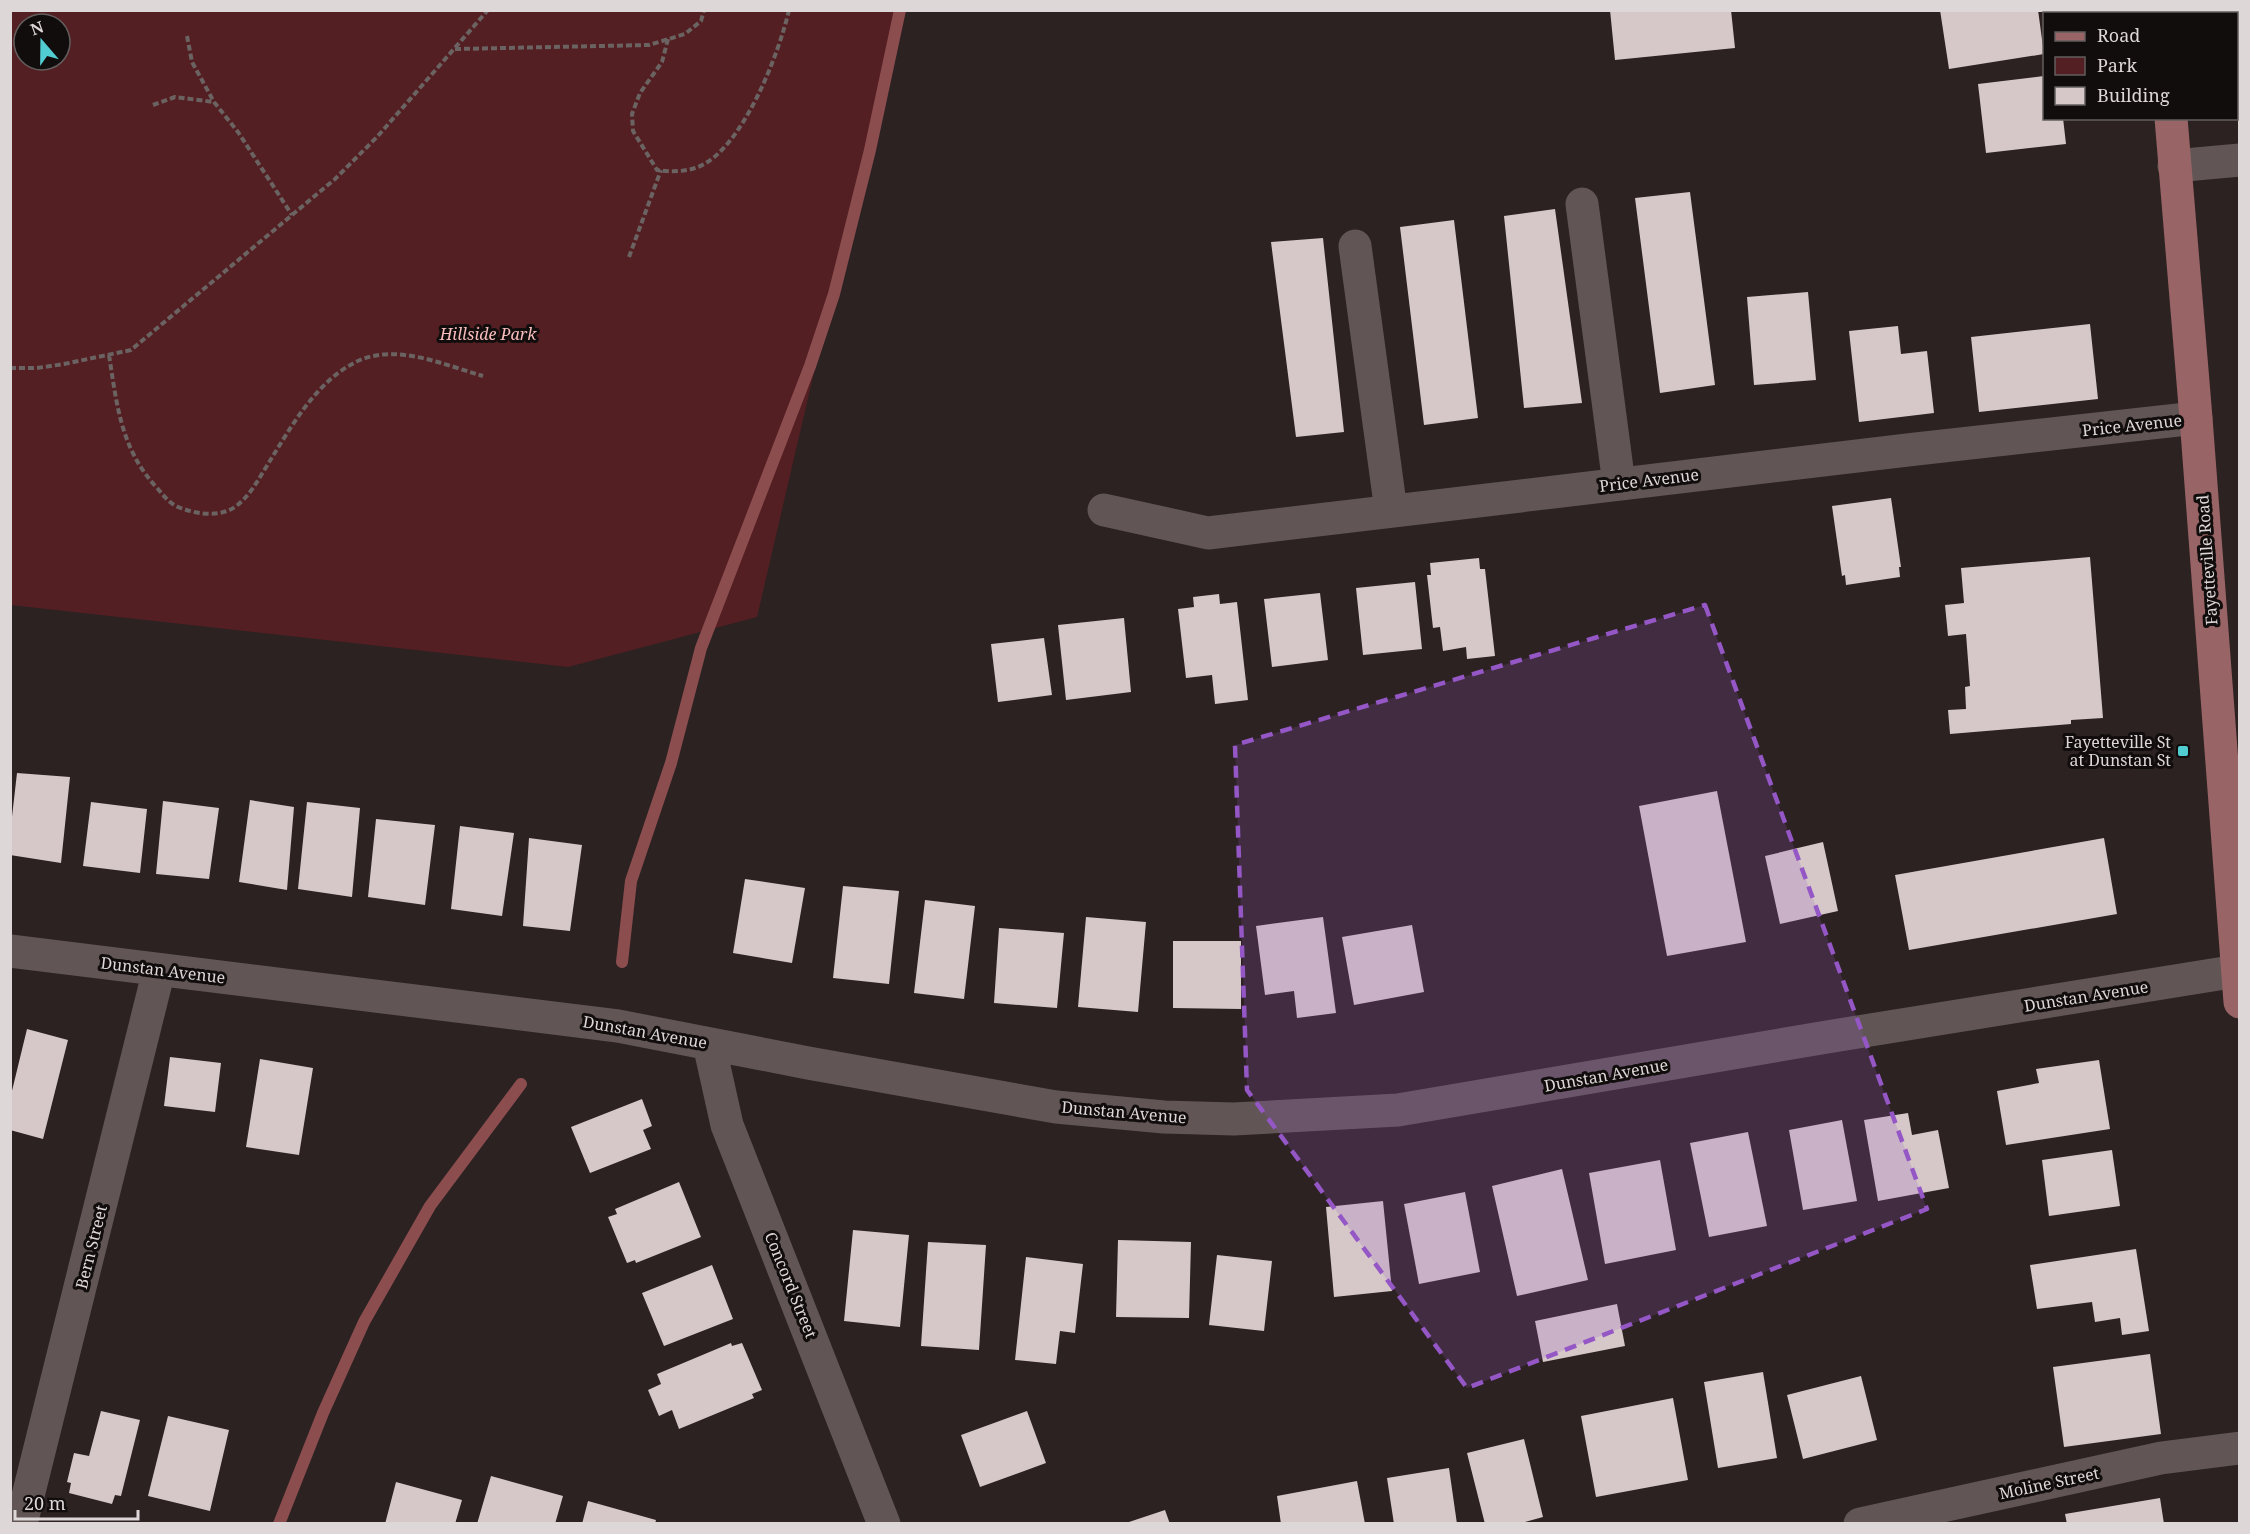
<svg xmlns="http://www.w3.org/2000/svg" width="2250" height="1534" viewBox="0 0 2250 1534" font-family="'Noto Serif',serif">
  <rect width="100%" height="100%" fill="#2c2222"/>
  <path fill="#541f22" fill-rule="evenodd" d="M10,11H906L849,222L757,617L568,667L11,605ZM24,24H60V60H24Z"/>
  <g fill="none" stroke-linecap="round" stroke-linejoin="round">
    <path stroke="#8c4d4f" stroke-width="12" d="M622,962L631,881L671,763L701,648L810,366L834,294L870,150L900,10
      M279,1524L323,1413L364,1322L430,1206L521,1084"/>
  </g>
  <path fill="#d6c8c8" d="M1610,10H1731L1735,48L1615,60Z
    M1940,10H2038L2044,54L1949,69Z
    M2236,15H2240V92H2237Z
    M2044,76V118H2063L2066,144L1986,153L1978,84Z
    M1690,192L1715,385L1660,393L1635,198Z
    M1555,209L1582,403L1524,408L1504,216Z
    M1454,220L1478,418L1424,425L1400,227Z
    M1323,238L1344,432L1296,437L1271,242Z
    M1808,292L1816,380L1754,385L1747,297Z
    M2090,324L2098,399L1979,412L1971,337Z
    M1898,326L1901,354L1927,351L1934,413L1859,422L1849,331Z
    M1891,498L1901,567H1899L1900,577L1846,585L1845,575L1842,576L1832,506Z
    M2090,557L2103,718L2071,720V724L1950,734L1948,710L1966,709L1965,687L1970,686L1966,634L1948,636L1945,605L1964,603L1961,568Z
    M1479,558L1480,569H1485L1495,656L1467,659L1466,647L1443,651L1440,627L1433,628L1427,575H1431L1430,563Z
    M1415,582L1422,649L1363,655L1356,588Z
    M1320,593L1328,660L1272,667L1264,599Z
    M1219,594L1220,604L1237,602L1248,700L1215,704L1212,675L1186,678L1178,609L1194,607L1193,597Z
    M1124,618L1131,692L1066,700L1058,625Z
    M1044,638L1052,695L998,702L991,644Z
    M17,773L70,777L61,863L10,855V834Z
    M1717,791L1746,942L1667,956L1639,806Z
    M250,800L294,807L287,890L239,882Z
    M163,801L219,808L209,879L156,874Z
    M91,802L147,809L140,873L83,866Z
    M307,802L360,808L352,897L298,889Z
    M376,819L435,825L425,905L368,897Z
    M460,826L514,833L502,916L451,909Z
    M529,838L582,845L570,931L523,926Z
    M2104,838L2117,914L1909,950L1895,875Z
    M1823,842L1838,911L1780,924L1765,856Z
    M745,879L805,888L792,963L733,953Z
    M843,886L899,891L889,984L833,978Z
    M925,900L975,906L964,999L914,993Z
    M1086,917L1146,922L1138,1012L1078,1007Z
    M1323,917L1336,1013L1297,1018L1294,991L1265,995L1256,926Z
    M1412,925L1424,992L1354,1005L1342,937Z
    M999,928L1064,933L1057,1008L994,1003Z
    M1173,941H1241V1009L1173,1008Z
    M27,1029L68,1040L43,1139L10,1130V1099Z
    M170,1057L221,1063L215,1112L164,1106Z
    M260,1059L313,1068L299,1155L246,1147Z
    M2099,1060L2110,1129L2006,1145L1997,1091L2039,1083L2036,1069Z
    M642,1099L652,1126L643,1130L651,1149L590,1173L571,1127Z
    M1908,1113L1912,1135L1938,1130L1949,1188L1878,1201L1864,1120Z
    M1842,1120L1857,1201L1803,1210L1789,1130Z
    M1748,1132L1767,1226L1709,1237L1690,1143Z
    M2112,1150L2120,1206L2049,1216L2042,1160Z
    M1660,1160L1676,1250L1605,1264L1589,1173Z
    M1562,1169L1588,1280L1517,1296L1492,1186Z
    M679,1182L701,1237L636,1263L635,1260L627,1263L608,1217L617,1214L615,1209Z
    M1465,1192L1480,1272L1419,1284L1404,1204Z
    M1383,1201L1392,1291L1334,1297L1326,1207Z
    M853,1230L909,1235L900,1327L844,1321Z
    M1118,1240L1191,1242L1189,1318L1116,1317Z
    M928,1242L986,1245L979,1350L921,1346Z
    M2136,1249L2149,1331L2122,1335L2120,1318L2095,1322L2092,1302L2037,1309L2030,1265Z
    M1217,1255L1272,1261L1264,1331L1209,1325Z
    M1026,1257L1083,1264L1075,1333L1060,1331L1056,1364L1015,1360Z
    M712,1265L733,1319L664,1346L642,1293Z
    M1617,1304L1625,1346L1543,1362L1535,1321Z
    M731,1343L732,1346L742,1343L762,1390L752,1394L754,1398L679,1429L672,1410L659,1416L648,1390L661,1384L657,1374Z
    M2150,1354L2161,1434L2064,1447L2053,1367Z
    M1763,1372L1777,1458L1718,1468L1704,1382Z
    M1861,1376L1877,1440L1803,1459L1787,1395Z
    M1673,1398L1688,1480L1596,1497L1581,1416Z
    M101,1411L140,1420L121,1496L115,1495L112,1504L69,1493L71,1483L67,1482L74,1453L89,1456Z
    M1027,1411L1046,1463L980,1487L961,1435Z
    M168,1416L229,1430L210,1511L148,1496Z
    M1524,1439L1543,1517L1518,1524H1485L1467,1453Z
    M1449,1468L1457,1524H1394L1387,1478Z
    M491,1476L563,1496L555,1524H477Z
    M1357,1481L1365,1524H1281L1277,1496Z
    M396,1482L462,1500L455,1524H385Z
    M2160,1498L2164,1524H2067L2065,1514Z
    M588,1501L656,1520L655,1524H582Z
    M1165,1510L1170,1524H1126V1523Z"/>
  <g fill="none" stroke-linecap="round" stroke-linejoin="round">
    <path stroke="#6b6262" stroke-width="4" stroke-dasharray="6 3" stroke-linecap="butt" d="M187,36L192,62L214,102L238,132L292,215
      M668,39L662,62L640,93L632,114L633,131L657,170C670,172 685,172 698,167C742,150 779,54 789,10
      M455,49L649,45L685,34L701,21L704,10
      M153,105L175,97L214,102
      M629,257L661,170
      M109,355C117,406 121,450 158,489C164,496 169,503 178,507C196,514 218,518 235,507C250,496 258,480 268,464C291,427 317,379 360,360C398,344 445,365 483,376
      M10,368H37L64,364L131,350L335,179L377,137L488,10"/>
    <path stroke="#615655" stroke-width="33" d="M2174,166L2240,160
      M1582,204L1619,484
      M1355,246L1391,511
      M1104,510L1208,533L1916,449L2196,418
      M10,951L618,1026L808,1063L1056,1107L1164,1117L1234,1119L1398,1110L1833,1036L2237,971
      M709,1044L727,1125L884,1524
      M21,1524L159,970
      M1860,1524L2161,1458L2240,1448"/>
    <path stroke="#996465" stroke-width="33" d="M2163,10V14
      M2171,118L2196,418L2240,1002"/>
  </g>
  <path fill="#9457c5" fill-opacity="0.2" stroke="#9457c5" stroke-width="4.5" stroke-dasharray="12 8" stroke-linejoin="round" d="M1705,605L1927,1209L1467,1388L1247,1090L1235,745Z"/>
  <rect fill="#51ccd1" stroke="#110d0d" stroke-width="2" x="2177" y="745" width="12" height="12" rx="3"/>
  <g text-anchor="middle" dominant-baseline="central" stroke-width="6" stroke-linejoin="round" paint-order="stroke">
    <g font-size="16" font-style="italic" fill="#f8bdbc" stroke="#110d0d">
      <text x="488" y="334">Hillside Park</text>
    </g>
    <g font-size="16" fill="#ded7d7" stroke="#110d0d">
      <text transform="translate(2132 425) rotate(-6)">Price Avenue</text>
      <text transform="translate(1649 480) rotate(-7)">Price Avenue</text>
      <text transform="translate(2207 560) rotate(-94)">Fayetteville Road</text>
      <text transform="translate(163 970) rotate(7)">Dunstan Avenue</text>
      <text transform="translate(2086 996) rotate(-9)">Dunstan Avenue</text>
      <text transform="translate(645 1032) rotate(10)">Dunstan Avenue</text>
      <text transform="translate(1606 1075) rotate(-10)">Dunstan Avenue</text>
      <text transform="translate(1124 1112) rotate(5)">Dunstan Avenue</text>
      <text transform="translate(91 1247) rotate(-76)">Bern Street</text>
      <text transform="translate(791 1285) rotate(68)">Concord Street</text>
      <text transform="translate(2049 1483) rotate(-12)">Moline Street</text>
    </g>
    <g font-size="16" fill="#ded7d7" stroke="#110d0d" text-anchor="end">
      <text x="2171" y="742">Fayetteville St<tspan x="2171" dy="18">at Dunstan St</tspan></text>
    </g>
  </g>
  <rect width="2250" height="1534" fill="none" stroke="#ded7d7" stroke-width="24"/>
  <rect x="2043" y="12" width="195" height="108" fill="#110d0d" stroke="#635e5e" stroke-width="1.5"/>
  <rect x="2055" y="32" width="30" height="9" fill="#996465" stroke="#635e5e" stroke-width="1.5"/>
  <text x="2097" y="42" font-size="18" fill="#ded7d7">Road</text>
  <rect x="2055" y="57" width="30" height="18" fill="#541f22" stroke="#635e5e" stroke-width="1.5"/>
  <text x="2097" y="72" font-size="18" fill="#ded7d7">Park</text>
  <rect x="2055" y="87" width="30" height="18" fill="#d6c8c8" stroke="#635e5e" stroke-width="1.5"/>
  <text x="2097" y="102" font-size="18" fill="#ded7d7">Building</text>
  <g transform="translate(42 42) rotate(340)"><circle r="28" fill="#110d0d" stroke="#635e5e" stroke-width="1.5"/>
  <path d="M0-4.5L10 22L0 15L-10 22Z" fill="#51ccd1"/>
  <text y="-9" font-size="16" font-weight="bold" text-anchor="middle" fill="#ded7d7">N</text>
  </g>
  <path d="M15 1510v9h123v-9" fill="none" stroke="#ded7d7" stroke-width="3"/>
  <text x="24" y="1510" font-size="18" fill="#ded7d7" stroke="#110d0d" stroke-width="4.5" paint-order="stroke">20 m</text>
</svg>
